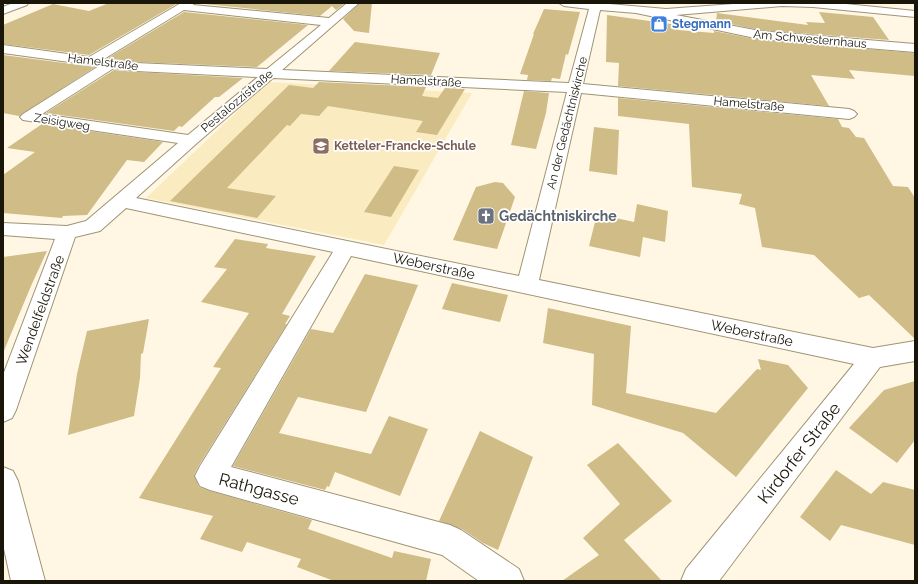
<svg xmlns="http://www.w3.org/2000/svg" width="918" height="584" viewBox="0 0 918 584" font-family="Raleway,sans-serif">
  <rect width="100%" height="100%" fill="#fff7e3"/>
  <path fill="#faebc1" d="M268,82L472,93L384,245L146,198Z"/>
  <path fill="#cfbc86" d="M109,3H178L89,55L3,44V25L53,4L89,11Z
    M195,3H345L336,10L332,6L320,16Z
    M360,3H372L369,33L354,31L343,19Z
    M544,9L580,12L568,55L566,54L560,79L552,78L551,81L527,80L528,75L520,74L534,34H533Z
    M184,12L308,25L257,67L136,62L108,58Z
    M819,12L873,17L889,40L760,30L716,21L717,13L808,25L806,22L825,23Z
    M607,15L678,25V30L714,33V31L760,40L915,53V76L849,70L855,79L811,75L829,106L618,86L619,63L606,62Z
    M355,42L440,53L431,75L329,71Z
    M3,55L95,67L19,116L3,113Z
    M114,70L136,72L243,78L219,97H215L182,127L179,126L174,131L46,113Z
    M319,82L426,87L422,96L438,98L445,88L465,89L437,135L416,132L423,121L328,106L319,116L301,114L290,126L287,125L227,188L276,196L257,218L170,201L289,85L313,88Z
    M524,91L549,93L546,113L536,149L511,145Z
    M618,98L838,119L842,127L849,128L856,137L864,138L893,186L908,187L915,198V339L869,295L859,298L814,255L762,247L755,208L739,204L742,194L692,187L689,124L618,116Z
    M42,124L163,142L144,162L127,160L87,215L63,216L62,218L3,213V175L35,152L7,148Z
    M594,127L619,130L617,175L589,171Z
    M394,166L419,170L391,217L364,212Z
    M495,182L503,183L515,197L497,249L453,240L476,187Z
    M637,204L668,211L665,242L643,237L640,257L589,246L597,214L634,222Z
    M235,239L268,244L266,248L316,256L282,314L290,316L285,324H287L199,465L194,475L199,487L210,491L312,520L308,529L392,558L394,551L431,559L426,581H334L297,567L301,559L247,542L242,552L200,539L213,516L139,498L221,368L213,367L249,313L201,302L227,269L214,267Z
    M47,251L31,286L3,353V257Z
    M365,274L418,285L366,412L298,397L279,433L371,454L389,416L428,429L400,496L335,472L329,487L327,486L325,490L233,466L311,329L333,333Z
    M452,283L508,295L500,322L442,309Z
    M548,308L631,326L626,393L716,413L757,369L761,370L758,359L788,365L808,388L736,477L683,433L592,405L594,354L543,343Z
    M149,319L143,353L141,354L140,378L134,416L68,435L77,374L87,331Z
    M915,381V440L897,463L849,428L884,390Z
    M480,431L533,457L498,550L483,543L462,529L439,521Z
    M618,443L672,501L624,540L662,581H562L599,555L583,538L620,504L587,465Z
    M836,470L871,494L883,482L915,490V545L841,525L830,541L800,517Z"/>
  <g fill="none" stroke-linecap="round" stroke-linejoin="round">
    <g stroke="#9f9474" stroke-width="2">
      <path id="street" d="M13,3H28L27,5L3,14V7Z
        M181,3H194L193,5L329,18L347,3H359L282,70L569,83L589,9L564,6L559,3H598L666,9L747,3H836L915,11V17L813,7L782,6L676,15L760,31L915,44V52L760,39L636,13L600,10L583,84L849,109L854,111L857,114L854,117L849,119L581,93L539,280L873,348L915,341V361L880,367L719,581H681L686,569L854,364L351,256L231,467L450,525L461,530L519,569L524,581H479L442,555L210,490L200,486L195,476L200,466L333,252L126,208L100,231L75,237L16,410L12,418L3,422V375L55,239L3,235V223L67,226L86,221L178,143L23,120L20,117L23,114L99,66L3,53V45L89,57ZM184,10L321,25L267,69L136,63L104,59ZM114,68L136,71L258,77L188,135L42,114ZM273,78L567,92L519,276L136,198L197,143Z
        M3,467L13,471L18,481L45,581H11L3,544Z"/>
    </g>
    <use href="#street" fill="#fff" fill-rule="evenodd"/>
  </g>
  <defs>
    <g id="shop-square" transform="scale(0.9)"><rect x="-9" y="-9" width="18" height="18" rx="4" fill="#3f7fe0" stroke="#fff"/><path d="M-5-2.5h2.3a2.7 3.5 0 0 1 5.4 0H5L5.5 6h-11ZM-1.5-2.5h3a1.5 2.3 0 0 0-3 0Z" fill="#fff"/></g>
    <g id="school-square" transform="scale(0.9)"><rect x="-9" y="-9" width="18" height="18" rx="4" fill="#8d6e63" stroke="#fff"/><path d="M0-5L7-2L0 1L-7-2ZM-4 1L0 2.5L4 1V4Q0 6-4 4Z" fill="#fff"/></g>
    <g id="church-square" transform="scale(0.9)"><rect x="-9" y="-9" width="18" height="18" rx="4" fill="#6b7280" stroke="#fff"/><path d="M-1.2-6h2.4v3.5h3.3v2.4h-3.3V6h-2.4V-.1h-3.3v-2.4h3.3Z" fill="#fff"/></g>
  </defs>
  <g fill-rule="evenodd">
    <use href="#shop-square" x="659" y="24"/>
    <use href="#school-square" x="321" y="146"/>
    <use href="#church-square" x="486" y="216"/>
  </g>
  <g text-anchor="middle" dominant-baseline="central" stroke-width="3.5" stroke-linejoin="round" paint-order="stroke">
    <g font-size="12" font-weight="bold" fill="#366cbe" stroke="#fff" text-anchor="start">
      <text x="672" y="24">Stegmann</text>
    </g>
    <g font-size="12" fill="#191509" stroke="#fff">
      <text transform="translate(810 39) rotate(5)">Am Schwesternhaus</text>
      <text transform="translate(103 62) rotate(7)">Hamelstraße</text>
      <text transform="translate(426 81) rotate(3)">Hamelstraße</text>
      <text transform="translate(237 101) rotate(-40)">Pestalozzistraße</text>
      <text transform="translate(749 104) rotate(5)">Hamelstraße</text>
      <text transform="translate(62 122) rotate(9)">Zeisigweg</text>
      <text transform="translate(567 123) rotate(-76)">An der Gedächtniskirche</text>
    </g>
    <g font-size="12" font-weight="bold" fill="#785e54" stroke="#fff" text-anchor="start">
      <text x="334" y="146">Ketteler-Francke-Schule</text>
    </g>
    <g font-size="14" font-weight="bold" fill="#5b616d" stroke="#fff" text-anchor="start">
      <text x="499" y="216">Gedächtniskirche</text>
    </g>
    <g font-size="14" fill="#191509" stroke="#fff">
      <text transform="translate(434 266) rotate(12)">Weberstraße</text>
      <text transform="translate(40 310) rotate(-70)">Wendelfeldstraße</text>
      <text transform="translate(752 333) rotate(12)">Weberstraße</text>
    </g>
    <g font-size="17" fill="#191509" stroke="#fff">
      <text transform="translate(799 453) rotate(-52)">Kirdorfer Straße</text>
      <text transform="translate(259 489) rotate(15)">Rathgasse</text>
    </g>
  </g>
  <rect width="918" height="584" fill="none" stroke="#191509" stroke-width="8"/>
</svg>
